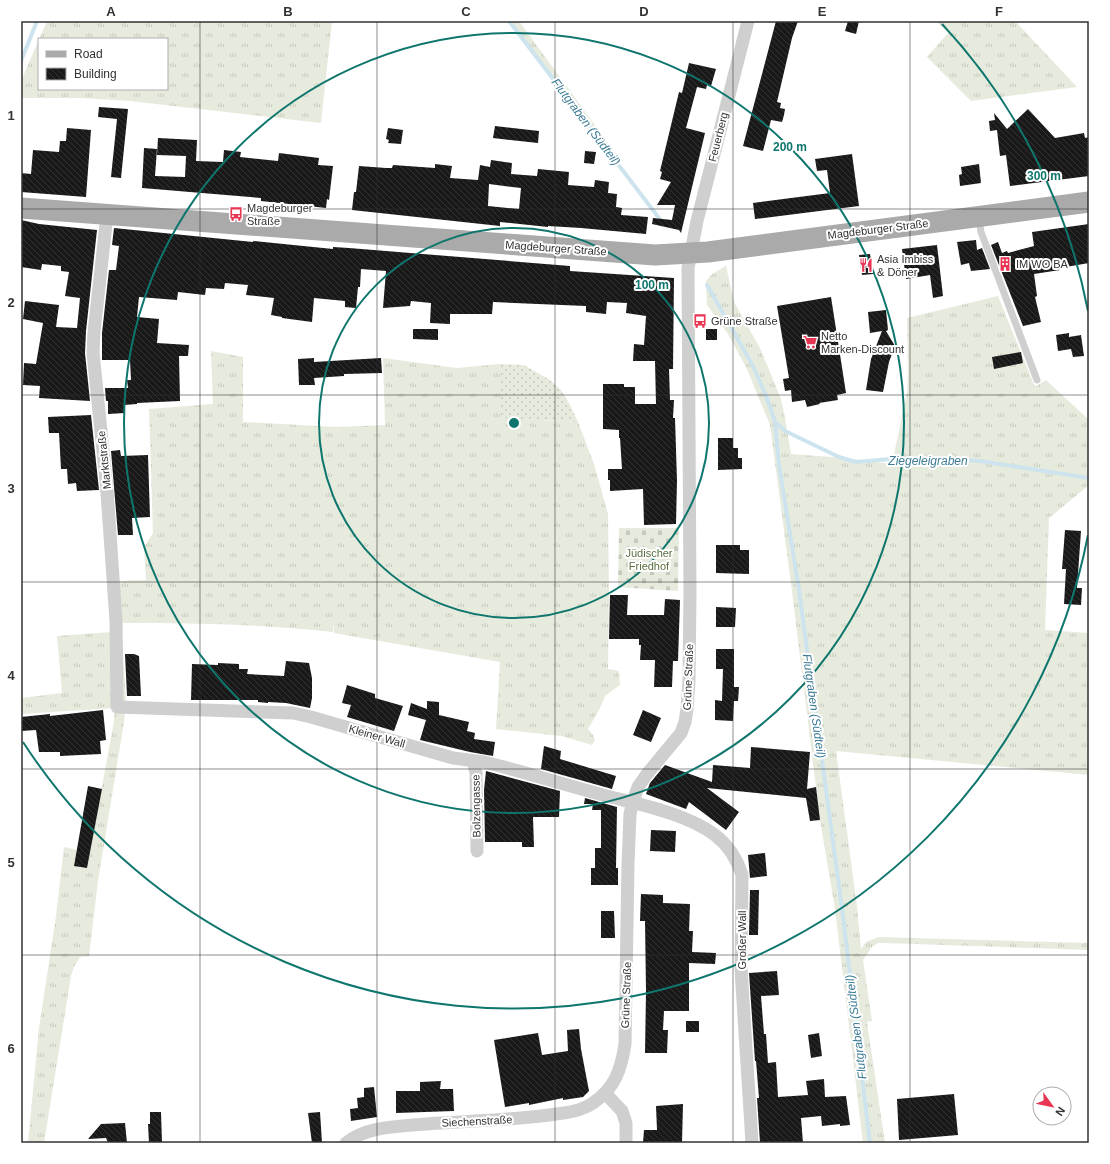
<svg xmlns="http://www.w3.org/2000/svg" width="1110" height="1164" font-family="Helvetica,sans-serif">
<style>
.grass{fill:url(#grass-tufts);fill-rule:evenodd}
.cemetery{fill:url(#cemetery-stones)}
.garden{fill:url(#garden-dots)}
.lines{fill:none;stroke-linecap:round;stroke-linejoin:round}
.stream{stroke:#cde4ee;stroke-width:4}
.building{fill:url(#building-back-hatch);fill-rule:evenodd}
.service{stroke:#cfcfcf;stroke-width:7}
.minor{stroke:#cfcfcf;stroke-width:13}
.primary{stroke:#aaa;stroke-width:21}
.grid{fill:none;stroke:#323232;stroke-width:1;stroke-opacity:0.55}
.ring{fill:none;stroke:#0f766e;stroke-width:2}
.labels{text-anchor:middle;stroke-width:4;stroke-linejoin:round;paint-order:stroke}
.street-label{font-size:11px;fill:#323232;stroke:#fff}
.poi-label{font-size:11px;fill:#323232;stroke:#fff;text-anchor:start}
.park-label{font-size:11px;fill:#596f3e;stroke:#fff}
.water-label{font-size:12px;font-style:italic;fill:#3d7c96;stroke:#fff}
.centre{fill:#0f766e;stroke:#fff;stroke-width:2}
.ring-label{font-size:12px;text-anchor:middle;font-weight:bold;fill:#0f766e;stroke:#fff;stroke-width:4;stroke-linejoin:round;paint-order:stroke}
.neatline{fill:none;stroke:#323232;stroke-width:1.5}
.grid-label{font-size:13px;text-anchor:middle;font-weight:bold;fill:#323232}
</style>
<defs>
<pattern id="grass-tufts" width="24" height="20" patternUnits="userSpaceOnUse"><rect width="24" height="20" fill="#e6ebdd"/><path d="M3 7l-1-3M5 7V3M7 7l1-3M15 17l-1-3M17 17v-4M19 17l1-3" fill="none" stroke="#c6cabe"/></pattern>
<pattern id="cemetery-stones" width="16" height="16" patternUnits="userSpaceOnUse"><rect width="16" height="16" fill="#e6ebdd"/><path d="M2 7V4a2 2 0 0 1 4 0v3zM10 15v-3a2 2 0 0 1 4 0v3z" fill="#c6cabe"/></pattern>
<pattern id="garden-dots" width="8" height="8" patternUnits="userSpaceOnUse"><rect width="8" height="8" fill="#e6ebdd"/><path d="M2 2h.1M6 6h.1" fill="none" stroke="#c6cabe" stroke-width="1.8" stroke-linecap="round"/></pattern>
<pattern id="building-back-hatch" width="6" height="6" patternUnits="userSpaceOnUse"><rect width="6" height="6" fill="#191919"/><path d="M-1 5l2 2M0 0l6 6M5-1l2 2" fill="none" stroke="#323232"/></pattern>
</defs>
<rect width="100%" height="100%" fill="#fff"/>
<path class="grass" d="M47,21H332L321,123L130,101L80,98H21V81ZM39,39H167V89H39Z
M509,21H519L618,157L605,154Z
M938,21H1015L1077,87L971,101L927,57L948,33L937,22Z
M726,266L734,302L760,348L781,399L785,418L791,454L845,458L892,464L907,393L908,373L907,318L998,296L1035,387L1046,380L1089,420V485L1049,518L1045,630L1089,633V775L836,751L857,906L861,949L866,942L879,937L1089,943V950L885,943H878L872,947L863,960L872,1021L867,1022L885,1143H863L835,909L820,820L792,591L770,425L747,369L728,334L707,305L706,281L712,274Z
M211,351L243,357V422L337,427L385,425L383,358L457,368L500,364V418L578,422L594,464L608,514L609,594L608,669L619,671L620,685L605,696L600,708L588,729L593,735L595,740L592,745L561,736L496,729L500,662L334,633V621L333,632C263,624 192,623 121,623L126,700L124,722L98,881L89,956L80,957L74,967L71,976L44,1143H28L39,1028L56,916L64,847L77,850L74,866L87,868L114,721V708L21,714V698L62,693L57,636L111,632L100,490H113L119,581L146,580L144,547L153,533L149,409L213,404Z"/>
<path class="cemetery" d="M619,528H679L678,591L618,587Z"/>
<path class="garden" d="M500,364L524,365L550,380L561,390L570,405L578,422L500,418Z"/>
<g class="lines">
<path class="stream" d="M509,21L662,222
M21,61L37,21
M707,285L753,366L767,398L775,422L779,465L799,590L842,908L870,1143
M775,422L785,431L839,457L856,462L891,459L931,458L980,461L1089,478"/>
</g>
<path class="building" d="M776,21H798L792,38L777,102L781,103L780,108L785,109L784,115L782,122L771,120L763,151L743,146Z
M848,21H859L856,34L845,31Z
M689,63L716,69L711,86L707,85L706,89L697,87L686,128L705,133L681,233L679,230L652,224L653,218L672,220L675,205H657L671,182L660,179L662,172L660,171L679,92L682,93Z
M99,107L128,109L121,178L111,177L117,119L98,117Z
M1028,109L1055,138L1084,133L1085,138L1089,137V176L1010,186L1006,155L1000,156L997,130L990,131L989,121L995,120L994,113L1007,129Z
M495,126L539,131L538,143L493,138Z
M67,128L91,130L86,197L21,192V173L31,174L33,150L59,152L60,141H66Z
M388,128L403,130L401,144L388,143L389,140L386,139Z
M158,138L197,140L196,161L223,162L224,150L241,152L240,157L278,161L279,153L319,158L318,165L333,166L329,200L327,199L326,208L261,201V198L142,188L144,148L157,149L155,176L185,177L186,156L157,155Z
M585,151L596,152L594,164L584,163Z
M852,154L859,206L755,219L753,203L830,193L827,170L817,171L815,159Z
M491,160L512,163L511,174L537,176L538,169L569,172L568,185L594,187L595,180L609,182L608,193L617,194L616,207L622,208L621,215L648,217L646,234L581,228L548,226V227L500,222V226L352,210L354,192H356L359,166L386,168H392L393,165L435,168V164L452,166L450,178L478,180L480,165L490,167ZM489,184L521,188L519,209L488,206Z
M979,164L981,183L960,186L959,175L962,174L961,167Z
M21,220L39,224L97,230L86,331L85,353L90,401L39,398L40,386L23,385L24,363L36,364L43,323L23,319L25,301L59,305L56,327L77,328L80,298L65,296L69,272L61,271V266L42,264L41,270L21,267Z
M1089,224V263L1060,268V270L1034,274L1037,296L1035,297L1041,322L1023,326L991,245L998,242L1002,253L1007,251L1008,253L1034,246L1032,232Z
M114,228L253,242V241L333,249V247L349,248L570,266V271L674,278L673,369H669L670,400H674L673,418H675L677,481L676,524L644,525L643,489L610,491V480H608V469H622L620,438H619V430L603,429V384H624V387H635V404H656L655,361H633L634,344L644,345L646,316L626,313L627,303L607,302L606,314L586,312V306L493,302L492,314H450V324L430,323L431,303L411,301L410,306L383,308L386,271L361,269L360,287H358L356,308L345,307V301L314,298L312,322L282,318V317L271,315L274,298L246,295L248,285L225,283L224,289L206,288L205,295L178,292L177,300L139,297L137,317L159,319L157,343L189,345L188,356H179L180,401L137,403V404L124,405L125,413L108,414V401H106L105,388H128L127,380H131L130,360H102V333L109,270H116L119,246L112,245Z
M976,240L977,250L982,248L990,269L971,271L969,263L961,265L957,242Z
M937,245L943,296L933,298L930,275L906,279L902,249Z
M870,254L873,274L862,275L859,255Z
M831,297L846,393L837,395L838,400L819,403L820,404L807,407L805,400L792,402L791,390L785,391L783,379L789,378L777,306Z
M886,310L888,330L886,331L895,346L889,362L883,392L866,390L871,359L882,331L870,333L868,312Z
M413,329H438V340L413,339Z
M706,329H717V340H706Z
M1069,333V337L1081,335L1084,356L1073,357L1071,349L1058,351L1056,335Z
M1021,352L1023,363L994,369L992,357Z
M314,358V362L381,358L382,373L344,374V376L314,378L315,385H299L298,359Z
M91,415L99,490L77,491L76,483L68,484L67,469H61L59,433H49L48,417Z
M718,438H733V448H738V458H742V469L718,470Z
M120,450L121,456L148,455L150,517L132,518L133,535H118L111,451Z
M1065,530L1081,531L1077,588H1082L1081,605L1064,604L1066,569H1062Z
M716,545H740V550H749V574L716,573Z
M610,595H628L627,615H664L665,599L680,600L678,661H673L672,687H654L655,660H640L641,645H639V639H609Z
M716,607L736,608L735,627H716Z
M716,649H734V687H739L738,701H734L733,721L715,720V700L722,701L723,669H716Z
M125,654H134L139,656L141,696H127Z
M286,661L309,663L312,678V698L310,708L286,703L268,702V703L258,702V700H191L192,664L218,665V663L239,664V669H248L247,674L284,676Z
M347,685L375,694V698L403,706L394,731L347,717L351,705L342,703Z
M427,701L439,702V715L469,722L467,731L475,733L474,739L495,742L493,756L470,752L420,740L426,720L408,715L411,703L427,709Z
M103,710L106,740L100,741L101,754L60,756V752H39L36,730L21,731V717L50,714V716Z
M643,710L661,718L651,742L633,735Z
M544,746L561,751L560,759L616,776L612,789L541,769Z
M751,747L810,752L807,789L816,787L820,820L810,821L806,798L707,788L739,812L726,830L689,802L686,809L646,794L650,783L665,765L712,782L713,765L750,768Z
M486,771L560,791L559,817H533L534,847H522V842H485L484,790Z
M88,786L102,789L87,868L74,866Z
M585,798L617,807L616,868H618V885H591V868H595V848H601V810H592L593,804H584Z
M651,830L676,831L675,852L650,851Z
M765,853L767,876L750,878L748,855Z
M750,890H759L758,935H749Z
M641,894L663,895V903L690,904L689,931H693L692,952L716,953L715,964L689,963V1011H664L663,1030H668L667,1053H645L646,991L645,921H640Z
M601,911H614L615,938H601Z
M777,971L779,995L761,996L764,1034H766L768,1063L776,1062L778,1097L808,1095L806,1081L824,1079L825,1097L846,1096L850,1125L840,1126V1124L822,1126L821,1116L801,1118L803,1143H760L757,1098H759L756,1061H755L749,973Z
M686,1021H699V1032H686Z
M579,1029L581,1049L589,1091L583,1097L563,1100V1098L529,1105V1103L505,1107L494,1040L538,1033L542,1055L568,1051L567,1030Z
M819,1033L822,1056L811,1058L808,1035Z
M441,1081L440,1089H453L454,1111L396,1113V1091H420V1082Z
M374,1087L377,1117L351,1121L350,1109L358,1108L357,1098L364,1097V1088Z
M954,1094L958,1135L899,1140L897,1099Z
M683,1104L682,1143H643L644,1130H657L656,1106Z
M150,1112H161L162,1143H149L148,1124H150Z
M320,1112L322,1143H312L308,1113Z
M125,1123L127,1143H108L106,1138L88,1139L101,1124Z"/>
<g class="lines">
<path class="service" d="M979,218L981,232L1037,380"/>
<path class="minor" d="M107,215L94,332L93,353L107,490L116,621L117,707L293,713L311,717L453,758L484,762L500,766C538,776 576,788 615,798C647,806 688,815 715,835C728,845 737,859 742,875L741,969L752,1143
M473,761L476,773L477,851
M605,1093L622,1111L626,1123V1143
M346,1143C365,1128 389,1127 413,1125C458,1121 504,1121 549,1115C564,1113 580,1112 593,1103C615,1088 621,1070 625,1044L628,864L630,814L633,801L638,787L647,774L681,733L685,722L687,709L689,681L690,593L688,268L697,221L748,21"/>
<path class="primary" d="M21,208L655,255L708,252L1089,202"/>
</g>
<path class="grid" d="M200,21V1143M377,21V1143M555,21V1143M733,21V1143M910,21V1143M21,209H1089M21,395H1089M21,582H1089M21,769H1089M21,955H1089"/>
<g class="ring">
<circle cx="514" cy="423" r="195"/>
<circle cx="514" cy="423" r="390"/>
<path d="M1088 535A585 585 0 0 1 23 742M942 24A585 585 0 0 1 1088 311"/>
</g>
<defs>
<symbol id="bus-bare" viewBox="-9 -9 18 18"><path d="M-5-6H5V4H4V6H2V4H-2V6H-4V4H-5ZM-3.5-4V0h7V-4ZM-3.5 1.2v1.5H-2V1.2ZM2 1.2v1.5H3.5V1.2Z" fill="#e73554" stroke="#fff" stroke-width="2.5" paint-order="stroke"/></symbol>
<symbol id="building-bare" viewBox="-9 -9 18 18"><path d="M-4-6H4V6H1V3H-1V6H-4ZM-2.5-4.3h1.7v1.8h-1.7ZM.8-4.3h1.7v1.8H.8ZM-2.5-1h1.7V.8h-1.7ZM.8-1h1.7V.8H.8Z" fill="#e73554" stroke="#fff" stroke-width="2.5" paint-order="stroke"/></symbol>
<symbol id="restaurant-bare" viewBox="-9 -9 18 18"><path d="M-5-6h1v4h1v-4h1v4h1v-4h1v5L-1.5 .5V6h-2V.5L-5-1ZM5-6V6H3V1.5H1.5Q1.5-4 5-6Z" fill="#e73554" stroke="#fff" stroke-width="2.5" paint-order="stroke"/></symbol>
<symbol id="supermarket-bare" viewBox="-9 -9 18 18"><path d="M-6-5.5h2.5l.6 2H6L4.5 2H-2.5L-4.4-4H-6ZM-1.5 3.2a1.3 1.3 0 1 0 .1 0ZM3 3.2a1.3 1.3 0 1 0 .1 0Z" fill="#e73554" stroke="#fff" stroke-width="2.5" paint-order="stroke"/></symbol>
</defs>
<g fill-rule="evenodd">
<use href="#bus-bare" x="226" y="204" width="20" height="20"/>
<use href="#building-bare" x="995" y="254" width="20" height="20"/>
<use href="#restaurant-bare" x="856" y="255" width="20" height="20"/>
<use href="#bus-bare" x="690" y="311" width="20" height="20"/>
<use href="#supermarket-bare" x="800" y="332" width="20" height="20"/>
</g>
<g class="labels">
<g class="street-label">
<text transform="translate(718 137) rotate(-76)" y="4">Feuerberg</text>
<text transform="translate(878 229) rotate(-7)" y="4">Magdeburger Straße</text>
<text transform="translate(556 248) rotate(4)" y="4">Magdeburger Straße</text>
<text transform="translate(104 460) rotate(-96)" y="4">Marktstraße</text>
<text transform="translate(688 677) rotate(-88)" y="4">Grüne Straße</text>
<text transform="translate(377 736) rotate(16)" y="4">Kleiner Wall</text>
<text transform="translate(476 806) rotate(-91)" y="4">Bolzengasse</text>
<text transform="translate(742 940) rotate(-90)" y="4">Großer Wall</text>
<text transform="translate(626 995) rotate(-88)" y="4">Grüne Straße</text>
<text transform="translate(477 1121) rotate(-3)" y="4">Siechenstraße</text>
</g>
<g class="poi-label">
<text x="247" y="212">Magdeburger<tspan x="247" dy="13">Straße</tspan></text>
<text x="877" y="263">Asia Imbiss<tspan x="877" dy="13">&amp; Döner</tspan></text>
<text x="1016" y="268">IM WO BA</text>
<text x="711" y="325">Grüne Straße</text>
<text x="821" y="340">Netto<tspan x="821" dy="13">Marken-Discount</tspan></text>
</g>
<g class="park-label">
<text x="649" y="557">Jüdischer<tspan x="649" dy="13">Friedhof</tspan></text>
</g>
<g class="water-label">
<text transform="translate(586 122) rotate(53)" y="4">Flutgraben (Südteil)</text>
<text x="928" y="465">Ziegeleigraben</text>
<text transform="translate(814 706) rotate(82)" y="4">Flutgraben (Südteil)</text>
<text transform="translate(856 1027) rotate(-97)" y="4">Flutgraben (Südteil)</text>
</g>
</g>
<circle cx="514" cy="423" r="6" class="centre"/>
<g class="ring-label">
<text x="790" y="151">200 m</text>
<text x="1044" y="180">300 m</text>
<text x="652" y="289">100 m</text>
</g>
<rect width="1110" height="1164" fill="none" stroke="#ffffff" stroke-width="44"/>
<rect x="38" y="38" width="130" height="52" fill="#ffffff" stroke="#adadad"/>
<rect x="46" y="51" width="20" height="6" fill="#aaaaaa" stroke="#adadad"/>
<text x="74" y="58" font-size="12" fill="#323232">Road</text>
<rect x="46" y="68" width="20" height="12" fill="url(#building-back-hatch)" stroke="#adadad"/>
<text x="74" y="78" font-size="12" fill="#323232">Building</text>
<g transform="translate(1052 1106) rotate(123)"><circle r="19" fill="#ffffff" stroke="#adadad"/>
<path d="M0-3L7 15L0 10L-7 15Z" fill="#e73554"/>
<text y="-6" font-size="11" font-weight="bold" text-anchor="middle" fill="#323232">N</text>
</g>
<rect x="22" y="22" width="1066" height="1120" class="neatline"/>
<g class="grid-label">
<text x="111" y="16">A</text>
<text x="288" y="16">B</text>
<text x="466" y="16">C</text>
<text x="644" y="16">D</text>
<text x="822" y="16">E</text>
<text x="999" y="16">F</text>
<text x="11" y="120">1</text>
<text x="11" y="307">2</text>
<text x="11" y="493">3</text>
<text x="11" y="680">4</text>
<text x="11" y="867">5</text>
<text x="11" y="1053">6</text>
</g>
</svg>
